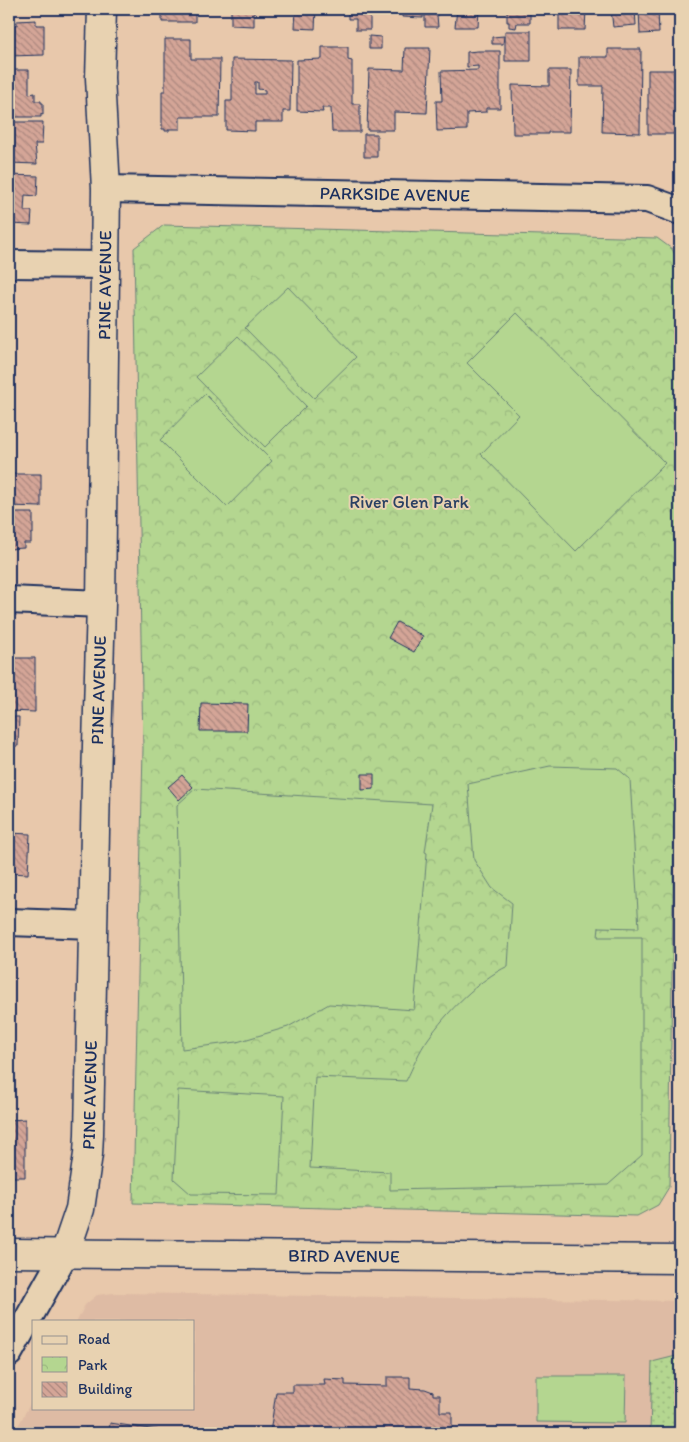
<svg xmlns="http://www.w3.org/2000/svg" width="689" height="1442" font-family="Itim,sans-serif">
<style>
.built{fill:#debba4}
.grass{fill:url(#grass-dots);stroke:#688277}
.park{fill:url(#park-crowns);stroke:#688277}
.garden{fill:#b4d690;stroke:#688277}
.building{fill:url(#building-back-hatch);stroke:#1b2f5e;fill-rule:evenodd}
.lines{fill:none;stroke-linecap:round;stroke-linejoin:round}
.street-casing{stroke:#1b2f5e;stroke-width:30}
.secondary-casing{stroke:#1b2f5e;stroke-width:31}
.street{stroke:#e8d2b1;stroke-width:26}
.secondary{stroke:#e8d2b1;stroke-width:28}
.labels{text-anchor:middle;stroke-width:4;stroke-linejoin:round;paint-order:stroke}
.street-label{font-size:18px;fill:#1b2f5e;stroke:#e8d2b1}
.park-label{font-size:18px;fill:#2a4063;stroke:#e8d2b1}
</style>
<defs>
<pattern id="grass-dots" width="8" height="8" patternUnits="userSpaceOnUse" patternTransform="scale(1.25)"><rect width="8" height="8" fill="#b4d690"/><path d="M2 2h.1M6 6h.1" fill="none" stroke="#9ab87f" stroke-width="1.8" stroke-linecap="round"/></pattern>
<pattern id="park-crowns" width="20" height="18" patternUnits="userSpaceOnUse" patternTransform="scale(1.25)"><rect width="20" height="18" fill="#b4d690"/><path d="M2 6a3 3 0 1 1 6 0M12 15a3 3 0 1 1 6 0" fill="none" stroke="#9ab87f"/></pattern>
<pattern id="building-back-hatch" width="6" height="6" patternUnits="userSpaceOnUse" patternTransform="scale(1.25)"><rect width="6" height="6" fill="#d4a597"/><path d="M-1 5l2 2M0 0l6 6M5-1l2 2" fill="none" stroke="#ab877e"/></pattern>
</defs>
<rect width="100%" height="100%" fill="#e8c8ab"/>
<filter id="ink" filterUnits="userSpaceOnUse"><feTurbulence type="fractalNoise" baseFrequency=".02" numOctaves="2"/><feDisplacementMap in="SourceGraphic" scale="10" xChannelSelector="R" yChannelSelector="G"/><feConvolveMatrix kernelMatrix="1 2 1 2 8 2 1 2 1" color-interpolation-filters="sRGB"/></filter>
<g filter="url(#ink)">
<path class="built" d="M114,1293L680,1301V1433H14L34,1397V1408H194V1321H77L85,1305L97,1295Z"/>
<path class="grass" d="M680,1355V1433H650L652,1362Z"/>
<path class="park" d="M164,225L657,238L672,249L680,264V405L669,1187L658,1205L637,1216L133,1203L143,749L134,248Z"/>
<path class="garden" d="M288,287L356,357L314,398L245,328Z
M517,313L665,463L576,551L481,454L519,415L467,363Z
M238,336L306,406L265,447L196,377Z
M205,394L272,461L227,507L160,440Z
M550,766L617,768L630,779L639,928L599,927L598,937H642V1155L608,1185L390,1190V1172L310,1168L315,1077L406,1081C413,1067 419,1051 428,1039C447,1012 478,980 508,966L512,903L492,888L474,860L468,784Z
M195,789L432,804L425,852L427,853L414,1010L329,1004L288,1027L237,1042L182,1049L177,805Z
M178,1090L284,1096L279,1195L191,1194L174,1179Z
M536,1376H626L625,1423L536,1422Z"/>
<path class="building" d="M162,9H195V22H162Z
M231,9H254V26L231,25Z
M296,9H316L315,29L295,28Z
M348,9H370V30H356V19H348Z
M403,9H423V18L402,17Z
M457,9H479L478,27H455Z
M507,9H530V23H517L516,28L509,27V22H507Z
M559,9H586L585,30H559Z
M611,9H635L636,25L613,27Z
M639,9H658L659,33L640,34Z
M425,15H437L438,27H425Z
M36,20V25H44V55L9,56V25H17V21Z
M505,31H531V61H505Z
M369,36L381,37V49H369Z
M504,36L503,44H492V37Z
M165,39H191V59H220L219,117H180V129H169V131H165V129H162V91H165Z
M322,47H348V60L352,61V104H360V132H332L331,108H322L323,112L297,111V60L322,59Z
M405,48H430L427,113L394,112V130H367L369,69L404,70Z
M608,49H641L640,133L602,132L603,86H579V57H608Z
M478,51H500V108H486V112L467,113V130L437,131L436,101H442L441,71L478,70V66L467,67V52Z
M232,59L291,60L290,111H283V122H255V131L226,130V101H232ZM255,82H258V89L265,90V94H255Z
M9,70H29V94L35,93V101H41V103H43V115L41,114V117H9Z
M549,70H571L570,132H548V134H513L512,85L549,86Z
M648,70H680L678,134H648Z
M9,122H43L42,144H35L37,164L9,163Z
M364,134H377V157H364Z
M9,175L38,176L37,196L25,195L24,211H32L31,225L9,224Z
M9,474H41V507L9,506Z
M9,513H33V534H31V543H24V548L9,549Z
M397,622L423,636L414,652L388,638Z
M9,658H35V712L9,711Z
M201,703L248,704L247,731H200Z
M9,717H19L18,746H9Z
M362,774H374V789L362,790Z
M182,775L193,787L179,800L168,787Z
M9,833L30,834L28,874L9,873V857H11L12,855H9Z
M25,1119V1177H9V1120Z
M387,1377H410V1388L425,1389L433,1392V1395H440V1412H452V1433H270L276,1392H293V1385H325L324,1379L345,1380V1385L387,1386Z
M110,1423L157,1430L166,1433H109Z
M85,1428L103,1433H84Z"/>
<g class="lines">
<defs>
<g id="street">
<path id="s1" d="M106,189L647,199L680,211"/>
<path d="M9,264L105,265"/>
<path d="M9,600L101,604"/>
<path d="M9,922L93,925"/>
<path d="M9,1353L65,1253"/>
</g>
<g id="secondary">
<path id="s2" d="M9,1253L680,1259"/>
<path id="s3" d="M65,1253L80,1209L88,1154L89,1134L96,781L101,604L106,189L100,78L102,9"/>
</g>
</defs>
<use href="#street" class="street-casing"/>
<use href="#secondary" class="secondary-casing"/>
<use href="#street" class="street"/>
<use href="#secondary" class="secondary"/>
</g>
</g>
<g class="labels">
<g class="street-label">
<text dy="6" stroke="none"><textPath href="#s1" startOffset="289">PARKSIDE AVENUE</textPath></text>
<text dy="6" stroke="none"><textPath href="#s3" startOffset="971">PINE AVENUE</textPath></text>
<text dy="6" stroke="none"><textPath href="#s3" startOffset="566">PINE AVENUE</textPath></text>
<text dy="6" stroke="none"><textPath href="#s3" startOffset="161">PINE AVENUE</textPath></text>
<text dy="6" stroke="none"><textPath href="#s2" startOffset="335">BIRD AVENUE</textPath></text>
</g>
<g class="park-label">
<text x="409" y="508">River Glen Park</text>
</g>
</g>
<rect width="689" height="1442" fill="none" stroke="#e8d2b1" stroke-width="30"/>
<rect x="15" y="15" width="659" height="1412" fill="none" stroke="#1b2f5e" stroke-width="2" filter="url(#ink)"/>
<rect x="32" y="1320" width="162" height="90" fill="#e8d2b1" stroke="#969190"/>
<rect x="42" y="1336" width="25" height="8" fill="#e8d2b1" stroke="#969190"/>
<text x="78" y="1344" font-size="15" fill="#1b2f5e">Road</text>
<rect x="42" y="1357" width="25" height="15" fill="url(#park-crowns)" stroke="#969190"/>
<text x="78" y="1370" font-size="15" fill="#1b2f5e">Park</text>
<rect x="42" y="1382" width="25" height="15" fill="url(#building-back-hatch)" stroke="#969190"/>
<text x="78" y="1394" font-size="15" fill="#1b2f5e">Building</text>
</svg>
